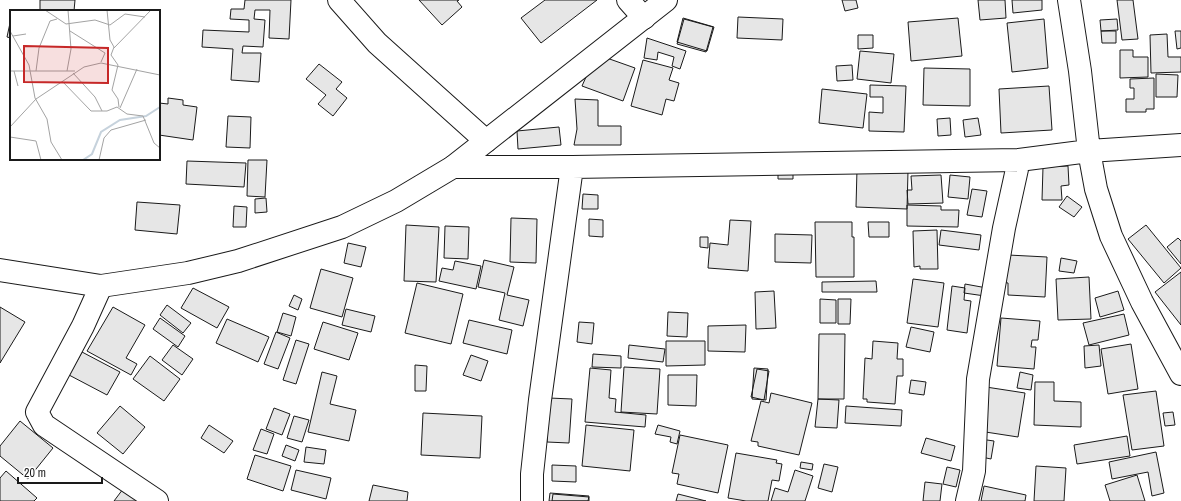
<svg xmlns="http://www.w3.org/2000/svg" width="1181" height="501" font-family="'Archivo Narrow',sans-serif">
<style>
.building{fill:#e6e6e6;stroke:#1a1a1a}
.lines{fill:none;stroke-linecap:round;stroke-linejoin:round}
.minor-casing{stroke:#1a1a1a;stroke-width:24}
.tertiary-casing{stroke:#1a1a1a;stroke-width:24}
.minor{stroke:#fff;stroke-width:22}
.tertiary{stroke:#fff;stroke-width:22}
.inset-river{fill:none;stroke:#c6d2dc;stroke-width:2}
.inset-road{fill:none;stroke:#a3a3a3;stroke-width:1}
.view{fill:#c62828;fill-opacity:0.15;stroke:#c62828;stroke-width:2}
.inset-edge{fill:none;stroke:#1a1a1a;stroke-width:2}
</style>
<rect width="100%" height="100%" fill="#fff"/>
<path class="building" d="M40,0H75L74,11H40Z
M245,0H291L289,39L269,38L270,10H255L254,19L265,20L263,47L243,46L242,53H261L259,82L231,80L233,49L202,47L203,30L249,32V20L230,19L231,9H244Z
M419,0H459L457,1L462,7L442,25Z
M545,0H597L541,43L521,18Z
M842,0H856L858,8L845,11Z
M978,0H1005L1006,18L980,20Z
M1012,0H1042V10L1013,13Z
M1117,0H1133L1138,39L1122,40Z
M738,17L783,19L782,40L737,38Z
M683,18L714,27L707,51L677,42Z
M958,18L962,56L911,61L908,22Z
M684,19L713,27L706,52L677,44Z
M1044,19L1048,68L1012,72L1007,23Z
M1117,19L1118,30L1101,31L1100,20Z
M10,23H11V38L7,37Z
M1101,31H1116V43H1102Z
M1175,31H1181V48L1177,49Z
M1167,34L1168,57H1181V72L1151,73L1150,35Z
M858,35H873V48L858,49Z
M647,38L686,51L680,69L672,66L674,57L658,52L657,60L644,58Z
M1120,50H1133V57H1148V77L1120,78Z
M587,51L635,68L623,101L582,86L586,77L579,75Z
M860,51L894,54L891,83L857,79Z
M643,60L673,68L669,80L679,83L674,101L666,99L662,115L631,106Z
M319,64L342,82L336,89L347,98L333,116L318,104L326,95L306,79Z
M852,65L853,80L837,81L836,66Z
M924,68L970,69V106L923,105Z
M1156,74L1178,75L1177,97H1156Z
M1154,78V109H1146V112H1126V99H1134V88H1130V79Z
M870,85L906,86L904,132L869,131V112L883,113V97H870Z
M1049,86L1052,130L1001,133L999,89Z
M822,89L867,94L863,128L819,123Z
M168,98L183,100V105L197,107L193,140L159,135V103L168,104Z
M575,99L598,100V126H621V145H574L577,129Z
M228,116L251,117L250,148L226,147Z
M950,118L951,135L938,136L937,119Z
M978,118L981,135L965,137L963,120Z
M559,127L561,145L518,149L517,131Z
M248,160H267L265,197L247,196Z
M187,161L246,163L244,187L186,184Z
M778,166H793V179H778Z
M1068,166L1069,185L1061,186L1062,200H1042L1043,167Z
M857,169L908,171L907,209L856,207Z
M941,175L943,203L908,204L907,190H912L911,176Z
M950,175L970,177L968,199L948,197Z
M972,189L987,191L982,217L967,215Z
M583,194L598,195V209H582Z
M1067,196L1082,207L1074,217L1059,207Z
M266,198L267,212L255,213V199Z
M137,202L180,205L177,234L135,230Z
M907,205L941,206V210H959L958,227L907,226Z
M234,206L247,207L246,227H233Z
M511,218L537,219L536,263L510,262Z
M589,219L603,220V237L589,236Z
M730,220L751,221L748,271L708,268L710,243L728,245Z
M815,222H852V237H854V277H816Z
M868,222H889V237H869Z
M406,225L439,227L436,282L404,281Z
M1146,225L1181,268L1164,283L1128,239Z
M445,226L469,227L468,259L444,258Z
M937,230L938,269H920V266L914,267L913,231Z
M941,230L981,235L979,250L939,245Z
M775,234L812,235L811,263L775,262Z
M700,237H708V248L700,247Z
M1178,238L1181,241V264L1167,247Z
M348,243L366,247L361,267L344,263Z
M1008,255L1047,257L1045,297L1008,295V283L1002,282Z
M1061,258L1077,261L1074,273L1059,271Z
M484,260L514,267L507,295L529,300L523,326L499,320L505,293L478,287Z
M455,261L481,266L476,289L439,281L442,268L453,270Z
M321,269L353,278L342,317L310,308Z
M1181,272V325L1155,292Z
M1089,277L1091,319L1058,320L1056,279Z
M913,279L944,283L938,327L907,323Z
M876,281L877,292H822V282Z
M417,283L463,294L451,344L405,333Z
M965,284L987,288L985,296L964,293Z
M952,286L965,288L964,300L971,301L967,333L947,330Z
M193,288L229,307L217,328L181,308Z
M774,291L776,328L756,329L755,292Z
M1118,291L1124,310L1100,317L1095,298Z
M294,295L302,299L298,310L289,306Z
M820,299L836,300V323H820Z
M838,299H851L850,324H838Z
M167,305L191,323L183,333L160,315Z
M0,307L25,322L0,363Z
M113,307L145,325L126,358L137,364L131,375L87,351Z
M346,309L375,316L371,332L342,325Z
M668,312L688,313L687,337L667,336Z
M283,313L296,317L291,336L277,332Z
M1124,314L1129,335L1089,345L1083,323Z
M160,318L185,336L178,347L153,329Z
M1001,318L1040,321L1038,340H1032L1031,347H1036L1034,369L997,366Z
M227,319L269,337L258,362L216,343Z
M469,320L512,330L507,354L463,343Z
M323,322L358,333L349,360L314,349Z
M579,322L594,323L592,344L577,342Z
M746,325L745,352L708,351V326Z
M911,327L934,332L930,352L906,347Z
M276,332L290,338L278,369L264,364Z
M819,334H845L844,399H818Z
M296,340L309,344L296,384L283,380Z
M666,341H705V365L666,366Z
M873,341L898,343L897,359H903V376H897L895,404L867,402V399H863L865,358L872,359Z
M1131,344L1138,389L1108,394L1101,349Z
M173,345L193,359L182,375L162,360Z
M629,345L665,349L663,362L628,358Z
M1099,345L1101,366L1085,368L1084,346Z
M82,352L120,372L107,395L69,375Z
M593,354L621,356V368L592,367Z
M471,355L488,361L481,381L463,375Z
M150,356L180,379L164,401L133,379Z
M415,365L427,366L426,391H415Z
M624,367L660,369L657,414L621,412Z
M590,368L611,370L609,398L616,399L615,412L646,415L645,427L585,422Z
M754,368L768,369L766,400L752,399Z
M757,369L769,371L764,400L751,397Z
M322,372L337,376L330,404L356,410L349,441L308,432Z
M1020,372L1033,375L1031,390L1017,388Z
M668,375H697L696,406L668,405Z
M911,380L926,382L924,395L909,393Z
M1035,382H1054V401L1081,402V427L1034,425Z
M986,387L1025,393L1018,437L979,431Z
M1156,391L1164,446L1132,450L1123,395Z
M771,393L812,403L799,455L758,446V442L751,441L761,401L769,403Z
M549,398L572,399L569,443L547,442Z
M818,399L839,400L837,428L815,427Z
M120,406L145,427L123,454L97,433Z
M846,406L902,410L901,426L845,423Z
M274,408L290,414L282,435L266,429Z
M1173,412L1175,425L1165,426L1163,413Z
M423,413L482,416L480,458L421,455Z
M294,416L309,420L302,442L287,438Z
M20,421L53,448L28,479L0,456V446Z
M209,425L233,441L224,453L201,438Z
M586,425L634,430L630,471L582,466Z
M658,425L680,431L677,444L670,442L671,437L655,434Z
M261,429L274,434L267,454L253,450Z
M680,435L728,445L718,493L677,484L679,474L672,473Z
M1127,436L1130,456L1077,464L1074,445Z
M926,438L955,446L951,461L921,453Z
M980,439L994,441L991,459L977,456Z
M286,445L299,450L295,461L282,456Z
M306,447L326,450L324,464L304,462Z
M1156,452L1164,493L1152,496L1148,472L1112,479L1109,462Z
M736,453L777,460L776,463L782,464L779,481L772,480L768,501H746L728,498Z
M255,455L291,466L283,491L247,479Z
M801,462L813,464L812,470L800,468Z
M824,464L838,467L832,492L818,488Z
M552,465L576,466V482L552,481Z
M1036,466L1066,468L1064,501H1034Z
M947,467L960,470L956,487L943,484Z
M296,470L331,478L326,499L291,490Z
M795,470L813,476L805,501H771L775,488L788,492Z
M6,471L37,498L34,501H0V478Z
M1137,475L1145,501H1110L1105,485Z
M925,482L942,484L940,501H923Z
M373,485L408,492L407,501H369Z
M984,486L1026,495L1025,501H981Z
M123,489L140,501H114Z
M550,493L589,496L588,501H549Z
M553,494L589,497V501H552Z
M678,494L706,501H676Z"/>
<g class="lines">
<defs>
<path id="minor" d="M339,0L377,43L486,141
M628,0L644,18
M1069,0L1080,71L1089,151L1096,189L1111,236L1142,302L1181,374
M453,167H572L1019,160L1089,151L1181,145
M101,286L83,326L37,412L44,425L157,501
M532,501V474L540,400L572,167
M967,501L974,471L978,379L1004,228L1019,160"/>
<path id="tertiary" d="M0,270L101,286L188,273L238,261L342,227L396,201L453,167L666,0"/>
</defs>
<use href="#minor" class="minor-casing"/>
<use href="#tertiary" class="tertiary-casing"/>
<use href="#minor" class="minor"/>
<use href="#tertiary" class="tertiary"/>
</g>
<g transform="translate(10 10)">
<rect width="150" height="150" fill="#fff"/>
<path class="inset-river" d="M73,150L82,144L91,122L110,110L136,106L150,97"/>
<path class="inset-road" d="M35,0L56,14L85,10L100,15L115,4L135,7M97,0L100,30L104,37L101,45L108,55L102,80L108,89L109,97M0,21L19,55L25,88L37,109L41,132L52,150M60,21L95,43L91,52M3,26L16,24M104,38L141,0M0,61H65M4,61L8,76M26,61L29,38L38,16L40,11L47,9M57,61L61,39L58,0M63,63L85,87L92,101M52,71L81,101H97L107,97L117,104L133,106L144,133L150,138M110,98L127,59M0,117L26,89L74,57L91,53L150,65M0,127L26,131L31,150M89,150L94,128L101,120L136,110"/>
<path class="view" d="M14,36L98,38V73L14,72Z"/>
<rect width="150" height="150" class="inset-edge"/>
</g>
<path d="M18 477v6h84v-6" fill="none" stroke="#1a1a1a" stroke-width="2"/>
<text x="24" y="477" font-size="12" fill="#1a1a1a" stroke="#ffffff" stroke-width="3" paint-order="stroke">20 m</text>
</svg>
